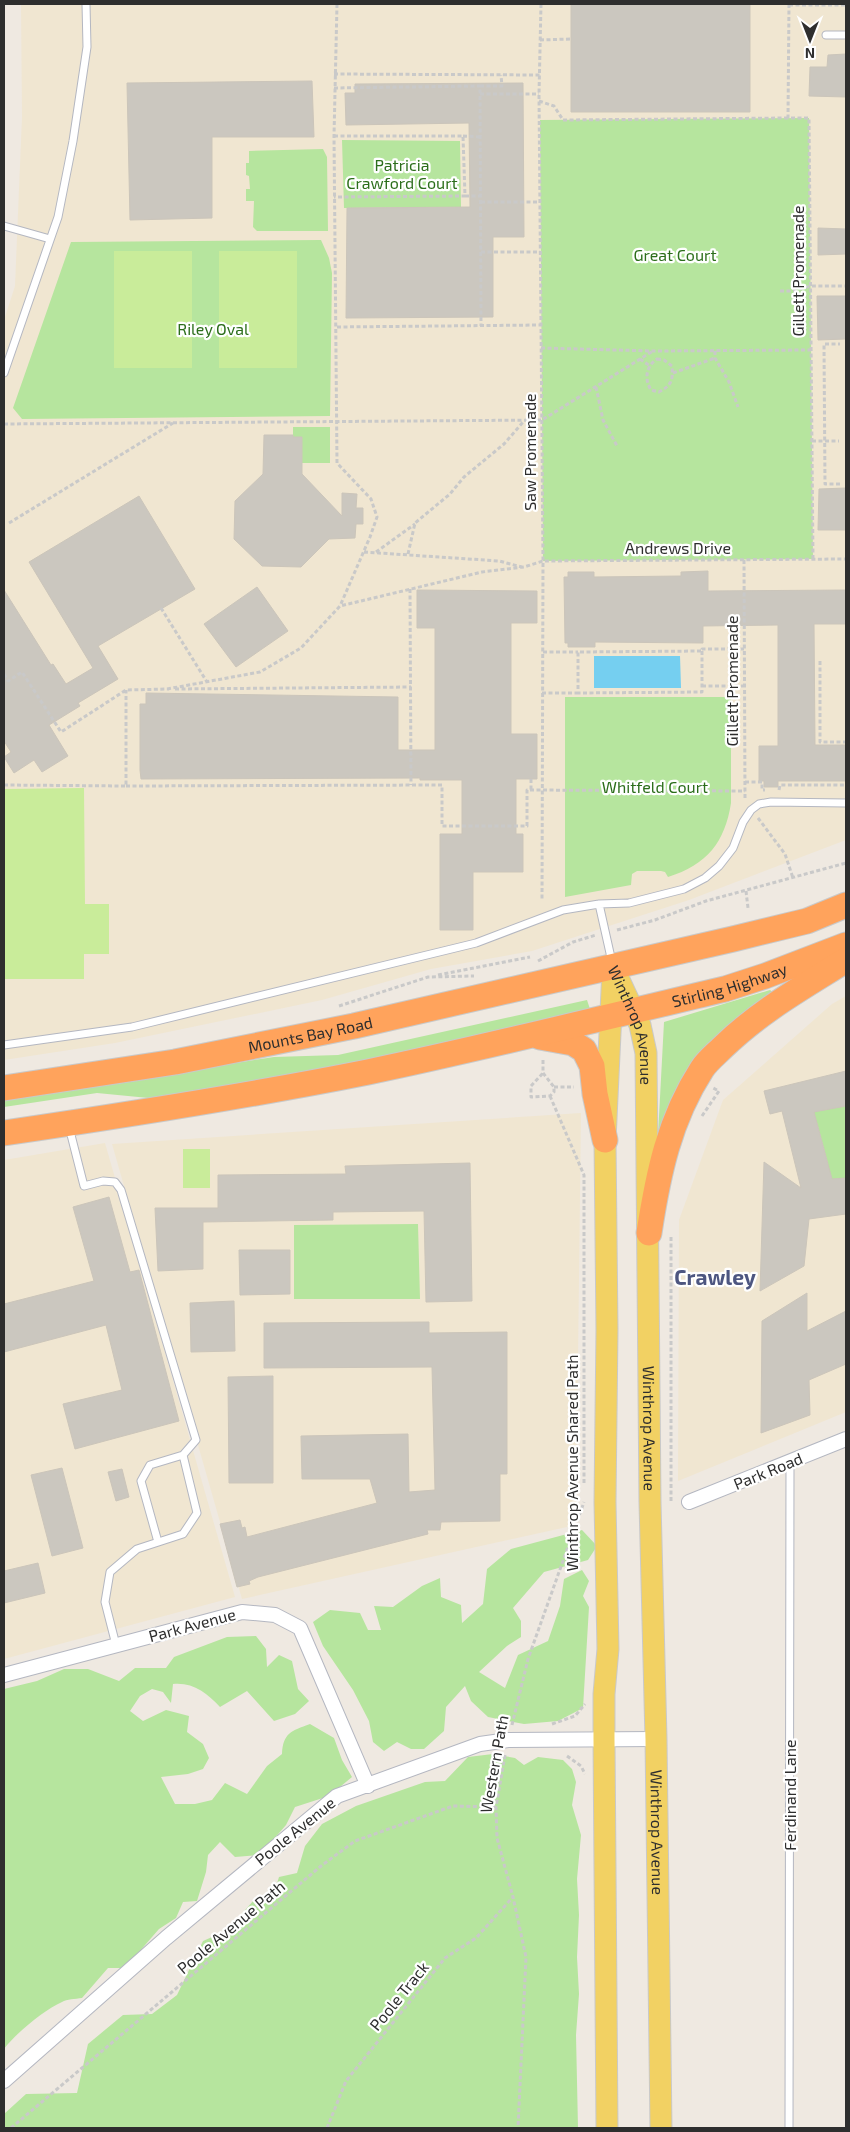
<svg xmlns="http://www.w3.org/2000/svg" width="850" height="2132" font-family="'Exo 2',sans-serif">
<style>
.education{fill:#f0e6d1}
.green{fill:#b6e59e}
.pitch{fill:#c9ec9a}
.water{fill:#75cff0}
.building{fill:#cbc7bf;stroke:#cbc5ba}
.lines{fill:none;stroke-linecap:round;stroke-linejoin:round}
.lane-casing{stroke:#b4b7c1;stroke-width:9}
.street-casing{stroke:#b4b7c1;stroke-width:16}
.primary-casing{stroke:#c9c9c9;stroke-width:23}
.highway-casing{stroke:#c9c9c9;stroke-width:27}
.path{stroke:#c9c9c9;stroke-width:3;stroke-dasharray:4 2.5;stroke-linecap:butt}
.lane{stroke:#fff;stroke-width:7}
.street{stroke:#fff;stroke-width:14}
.primary{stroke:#f2d163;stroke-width:21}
.highway{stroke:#ffa35c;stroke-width:25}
.labels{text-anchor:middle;stroke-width:4.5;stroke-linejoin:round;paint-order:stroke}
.park-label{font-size:16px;fill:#2c6e1b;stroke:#fff}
.street-label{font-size:16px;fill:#2e2e2e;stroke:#fff}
.district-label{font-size:21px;font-weight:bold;fill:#4d5680;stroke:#fff}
</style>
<rect width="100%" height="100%" fill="#efe9e1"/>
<path class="education" d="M21,4H846V840L689,900L532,951L431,969L322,1000L115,1043L4,1060V320L15,286L22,117Z
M846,996V1412L678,1481L679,1220L723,1100L832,1004Z
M581,1113L576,1525L242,1599L112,1144Z
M105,1143L235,1597L4,1659V1160Z"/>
<path class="green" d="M809,118L813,559L543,561L540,120Z
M342,140L460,141L461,207L344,208Z
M323,149L327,157L328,231H257L253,227L254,201H246V189H250L249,176L246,175V163H249V151Z
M321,240L329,258L332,273L330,416L22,419L13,408L71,242Z
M293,427H330V463H302L293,437Z
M731,697V803C725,842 707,865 668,877L665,872L661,871H637L632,874L631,885L565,897V697Z
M770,990L775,994L736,1021L657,1154L664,1022Z
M587,1000L590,1009L517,1028L348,1065L159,1099L97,1093L4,1107V1099L274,1057L338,1055Z
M846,1106V1178L825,1180L828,1164L817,1123L806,1113Z
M418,1224L420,1299H294V1225Z
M582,1530L597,1546L588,1560L544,1572L513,1608L521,1621V1637L507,1646L479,1672L505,1688L518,1655L548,1641L560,1606L564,1579L582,1570L589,1581L583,1596L589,1607L583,1708L558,1721L524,1724L488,1717L471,1701L465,1686L446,1707L444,1731L424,1749H411L397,1742L384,1751L373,1742L369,1721L353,1690L323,1646L313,1622L330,1610L360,1613L368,1630H381L374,1606L393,1607L422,1586L440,1578L441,1597L461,1605L462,1623L483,1604L487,1569L511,1549Z
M256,1636L266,1649L267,1667L279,1655L292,1661L298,1689L309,1701L295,1714L274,1721L247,1691L220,1707C207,1693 193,1682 173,1684L171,1703L163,1692L152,1689L140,1696L130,1711L143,1721L166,1710L189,1716L187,1732L203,1744L209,1758L203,1769L188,1774L161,1777L175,1804H195L212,1800L225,1783L247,1794L267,1766L282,1754C283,1733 291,1731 310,1724L334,1738L342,1760L352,1777L329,1796L295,1807L286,1825L260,1855L235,1857L220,1842L208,1855L206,1872L197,1901L183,1902L176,1918L159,1929L125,1968H108L82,1998C75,1999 67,1999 62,2002C44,2010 15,2034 4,2049V1689L37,1681L64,1669H88L119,1681L135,1668H166L174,1657L227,1637Z
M493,1754L515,1758L524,1765L538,1757L563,1760L572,1769L576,1782L572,1805L581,1835L577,1879L579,1915L577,1957L579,1994L576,2035L578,2128H4V2114L26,2094L77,2093L88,2044L123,2015L152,2014L177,1995L203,1941L228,1930L253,1901L273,1896L279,1877L297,1873L305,1846L322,1824L356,1806L425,1782L445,1781L468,1757Z"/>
<path class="pitch" d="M114,251H192V368H114Z
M219,251H297V368H219Z
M84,788L85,904H109V954H84V979H4V789Z
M183,1149H210V1188H183Z"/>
<path class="water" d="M594,656H680L681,688H594Z"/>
<path class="building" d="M571,4H750V112H571Z
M846,54V97L809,96L810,67H827L828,55Z
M312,81L314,137H212V218L130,220L127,83Z
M523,83L524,237H493V317L346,318L347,208L470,207L469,123L346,125L345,93H355V84Z
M818,228L846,229V254L818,255Z
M817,296H846V339L818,340Z
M264,435H293V437H302V474L342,516V493L357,494L356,508H363V524H356L355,538L329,539L301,567L262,566L234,539L235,501L263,474Z
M846,488V530H818L819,489Z
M139,496L195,589L98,646L118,679L78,703L80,706L49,725L68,756L42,772L34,760L14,773L4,757L11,752L4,741V590L51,665L53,664L66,684L93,668L29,562Z
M708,571V591L846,590V624H814L815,745H846V781H778V787H764V781H759V746H778V625L703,626V643L595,642V647H568V643H565L564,577H568V572H594V577L681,576V572Z
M257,587L288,631L236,667L204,624Z
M417,590L537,591V623H511V734H537V779H516V834H523V872H473V930H440V834H462V780H420V778L141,779L140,770V704H146V693L398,697V750H435V628H417Z
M846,1071V1106L814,1112L832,1179L846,1178V1214L809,1219L804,1266L760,1291L764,1162L801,1188L782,1111L770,1114L764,1091Z
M470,1163L472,1301L426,1302L424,1211L333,1212V1220L203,1222V1269L158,1271L155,1208H218V1175L346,1174L345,1166Z
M109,1197L130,1272L139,1270L179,1421L75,1449L63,1404L122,1390L106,1325L4,1352V1304L94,1281L73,1207Z
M239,1250H290V1294L240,1295Z
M807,1293V1331L846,1311V1364L809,1380L810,1415L761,1433L762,1321Z
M234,1301L235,1351L191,1352L190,1303Z
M429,1322V1333L507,1332V1474H500V1521L441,1522L440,1530H427L428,1534L258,1577L249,1581L250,1584L237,1587L220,1524L240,1520L242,1528L245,1527L247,1537L377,1503L370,1479H302L301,1436L408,1434L409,1492L435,1490L432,1367L264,1368V1323Z
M273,1376V1483H229L228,1377Z
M62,1468L83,1548L52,1556L31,1475Z
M122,1469L129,1497L116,1501L108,1472Z
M38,1563L45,1593L4,1603V1571Z"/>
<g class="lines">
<defs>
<path id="lane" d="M826,35H846
M4,226L50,239
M4,373L58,217L73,141L87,47L86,4
M599,904L612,962
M4,1045L132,1027L476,943L563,910L599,904L629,903L684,889L705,878L719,866L733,848L743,822L751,810L759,804L771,802L846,803
M69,1127L84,1186L103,1181L115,1182L121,1190L196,1440L183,1455L197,1513L183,1534L137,1549L110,1572L105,1602L116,1645
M158,1542L141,1481L150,1465L183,1455
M789,2128L790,1462"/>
<path id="street" d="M689,1502L846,1439
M4,1675L242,1612L275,1615L300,1628L368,1786
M4,2081L166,1938L337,1796L480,1744L508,1740L656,1739"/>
<g id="primary">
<path id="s1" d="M613,967L640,1025L646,1053L650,1502L656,1739L661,2128"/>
<path d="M607,2128L604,1739V1694L608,1649L605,1502L607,1330L605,1140L613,969"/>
</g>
<g id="highway">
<path d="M540,1037L573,1043L584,1050L592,1066L595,1094L605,1140"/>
<path id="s2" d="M4,1088L175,1062L354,1026L733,939L807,921L846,905"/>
<path id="s3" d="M4,1133C126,1115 248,1096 368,1072C488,1047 606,1017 725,989L765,976L846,945"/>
<path d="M649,1233C658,1174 669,1120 702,1069C707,1061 716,1054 723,1047C760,1011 803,987 846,960"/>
</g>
</defs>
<use href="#lane" class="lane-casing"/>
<use href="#street" class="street-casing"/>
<use href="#primary" class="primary-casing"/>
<use href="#highway" class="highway-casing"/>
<path class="path" d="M337,4L334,136L337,463L371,499L377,517L370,537L340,606
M541,4L539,94L543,561L542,900
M789,4L788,118H809L813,559
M789,5H846
M540,40L571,39
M334,74L540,75
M480,86H502L501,75
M334,88L480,86L481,326
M480,94H539
M539,101L554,106L563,120L788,118
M334,136H463L465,196L334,197
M463,136L481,137
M465,196H481
M481,202H539
M481,252H540
M780,291H791L811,286H846
M337,327L541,325
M541,348L653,351L811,350
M715,351V358L729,382L738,407
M640,359L650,366
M657,359L664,360L672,366C673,380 672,385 659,392L651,390C644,379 646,366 657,359Z
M673,373L715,358
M596,387L603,420L617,446
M4,424L542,420L653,351
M812,441H839
M840,484H825L824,344H840
M9,523L173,423
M364,552L499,561L522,567
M376,552L415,524
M408,554L415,523L450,494L464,477L504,444L524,421
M744,560L745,799
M410,589L411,785
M161,608L207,682
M702,651V692L578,693V652L702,651V649H744
M543,652H578
M820,661V742H846
M4,674L8,681L22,672L61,732L126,690L169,689
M702,686H745
M167,689L260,672L301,648L340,606L482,572L524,567L543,561L846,559
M175,689L411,687
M542,693H578
M531,779V790
M745,782H762V790H765
M4,785L126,786V690
M126,786L442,785V826H527V790L745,791
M779,790L780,785H846
M758,818L785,854L793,878
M746,891L748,908
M617,930L655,920L706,901L846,863
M538,961L573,942L596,935
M438,975L530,957
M339,1006L428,977L474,976
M543,1060V1073L554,1087V1092L550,1096L531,1097V1086L543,1073
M554,1087H574
M550,1096L584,1175V1484
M702,1116L719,1091L713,1088
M671,1237V1502
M552,1724L575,1716L585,1704
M512,1725L528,1659L584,1502
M505,1755L496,1807L497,1838L513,1897L526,1957L518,2128
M567,1756L581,1766L585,1774
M11,2128L321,1866L355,1841L453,1806L496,1807
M327,2128L346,2081L445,1958L476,1938L513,1897"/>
<use href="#lane" class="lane"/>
<use href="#street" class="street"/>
<use href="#primary" class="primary"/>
<use href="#highway" class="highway"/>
</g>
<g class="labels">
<g class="park-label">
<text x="402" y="171">Patricia<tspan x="402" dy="18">Crawford Court</tspan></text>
<text x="675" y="261">Great Court</text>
<text x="213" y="335">Riley Oval</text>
<text x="655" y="793">Whitfeld Court</text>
</g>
<g class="street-label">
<text transform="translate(798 271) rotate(-90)" y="6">Gillett Promenade</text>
<text transform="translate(530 452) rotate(-90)" y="6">Saw Promenade</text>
<text x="678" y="554">Andrews Drive</text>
<text transform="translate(732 681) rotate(-90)" y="6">Gillett Promenade</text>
<text dy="6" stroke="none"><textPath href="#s3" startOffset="741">Stirling Highway</textPath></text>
<text dy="6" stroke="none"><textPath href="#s1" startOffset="62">Winthrop Avenue</textPath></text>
<text dy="6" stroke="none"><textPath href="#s2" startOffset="311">Mounts Bay Road</textPath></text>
<text dy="6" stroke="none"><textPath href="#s1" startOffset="468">Winthrop Avenue</textPath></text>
<text transform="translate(572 1463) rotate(-90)" y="6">Winthrop Avenue Shared Path</text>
<text transform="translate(768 1471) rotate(-22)" y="6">Park Road</text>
<text transform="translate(192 1625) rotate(-15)" y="6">Park Avenue</text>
<text transform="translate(494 1764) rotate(-80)" y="6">Western Path</text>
<text transform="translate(790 1795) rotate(-90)" y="6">Ferdinand Lane</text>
<text transform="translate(295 1831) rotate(-39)" y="6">Poole Avenue</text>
<text dy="6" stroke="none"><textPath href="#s1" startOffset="872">Winthrop Avenue</textPath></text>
<text transform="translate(231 1927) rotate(-40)" y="6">Poole Avenue Path</text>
<text transform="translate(399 1996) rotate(-51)" y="6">Poole Track</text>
</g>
<g class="district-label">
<text x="715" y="1285">Crawley</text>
</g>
</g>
<rect width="850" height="2132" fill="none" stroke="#2e2e2e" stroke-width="10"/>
<g transform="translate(810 40) rotate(180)" stroke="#ffffff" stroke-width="4" paint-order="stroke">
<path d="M0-4L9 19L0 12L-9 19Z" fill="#2e2e2e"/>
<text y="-8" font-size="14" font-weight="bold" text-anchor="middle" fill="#2e2e2e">N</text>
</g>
</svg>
